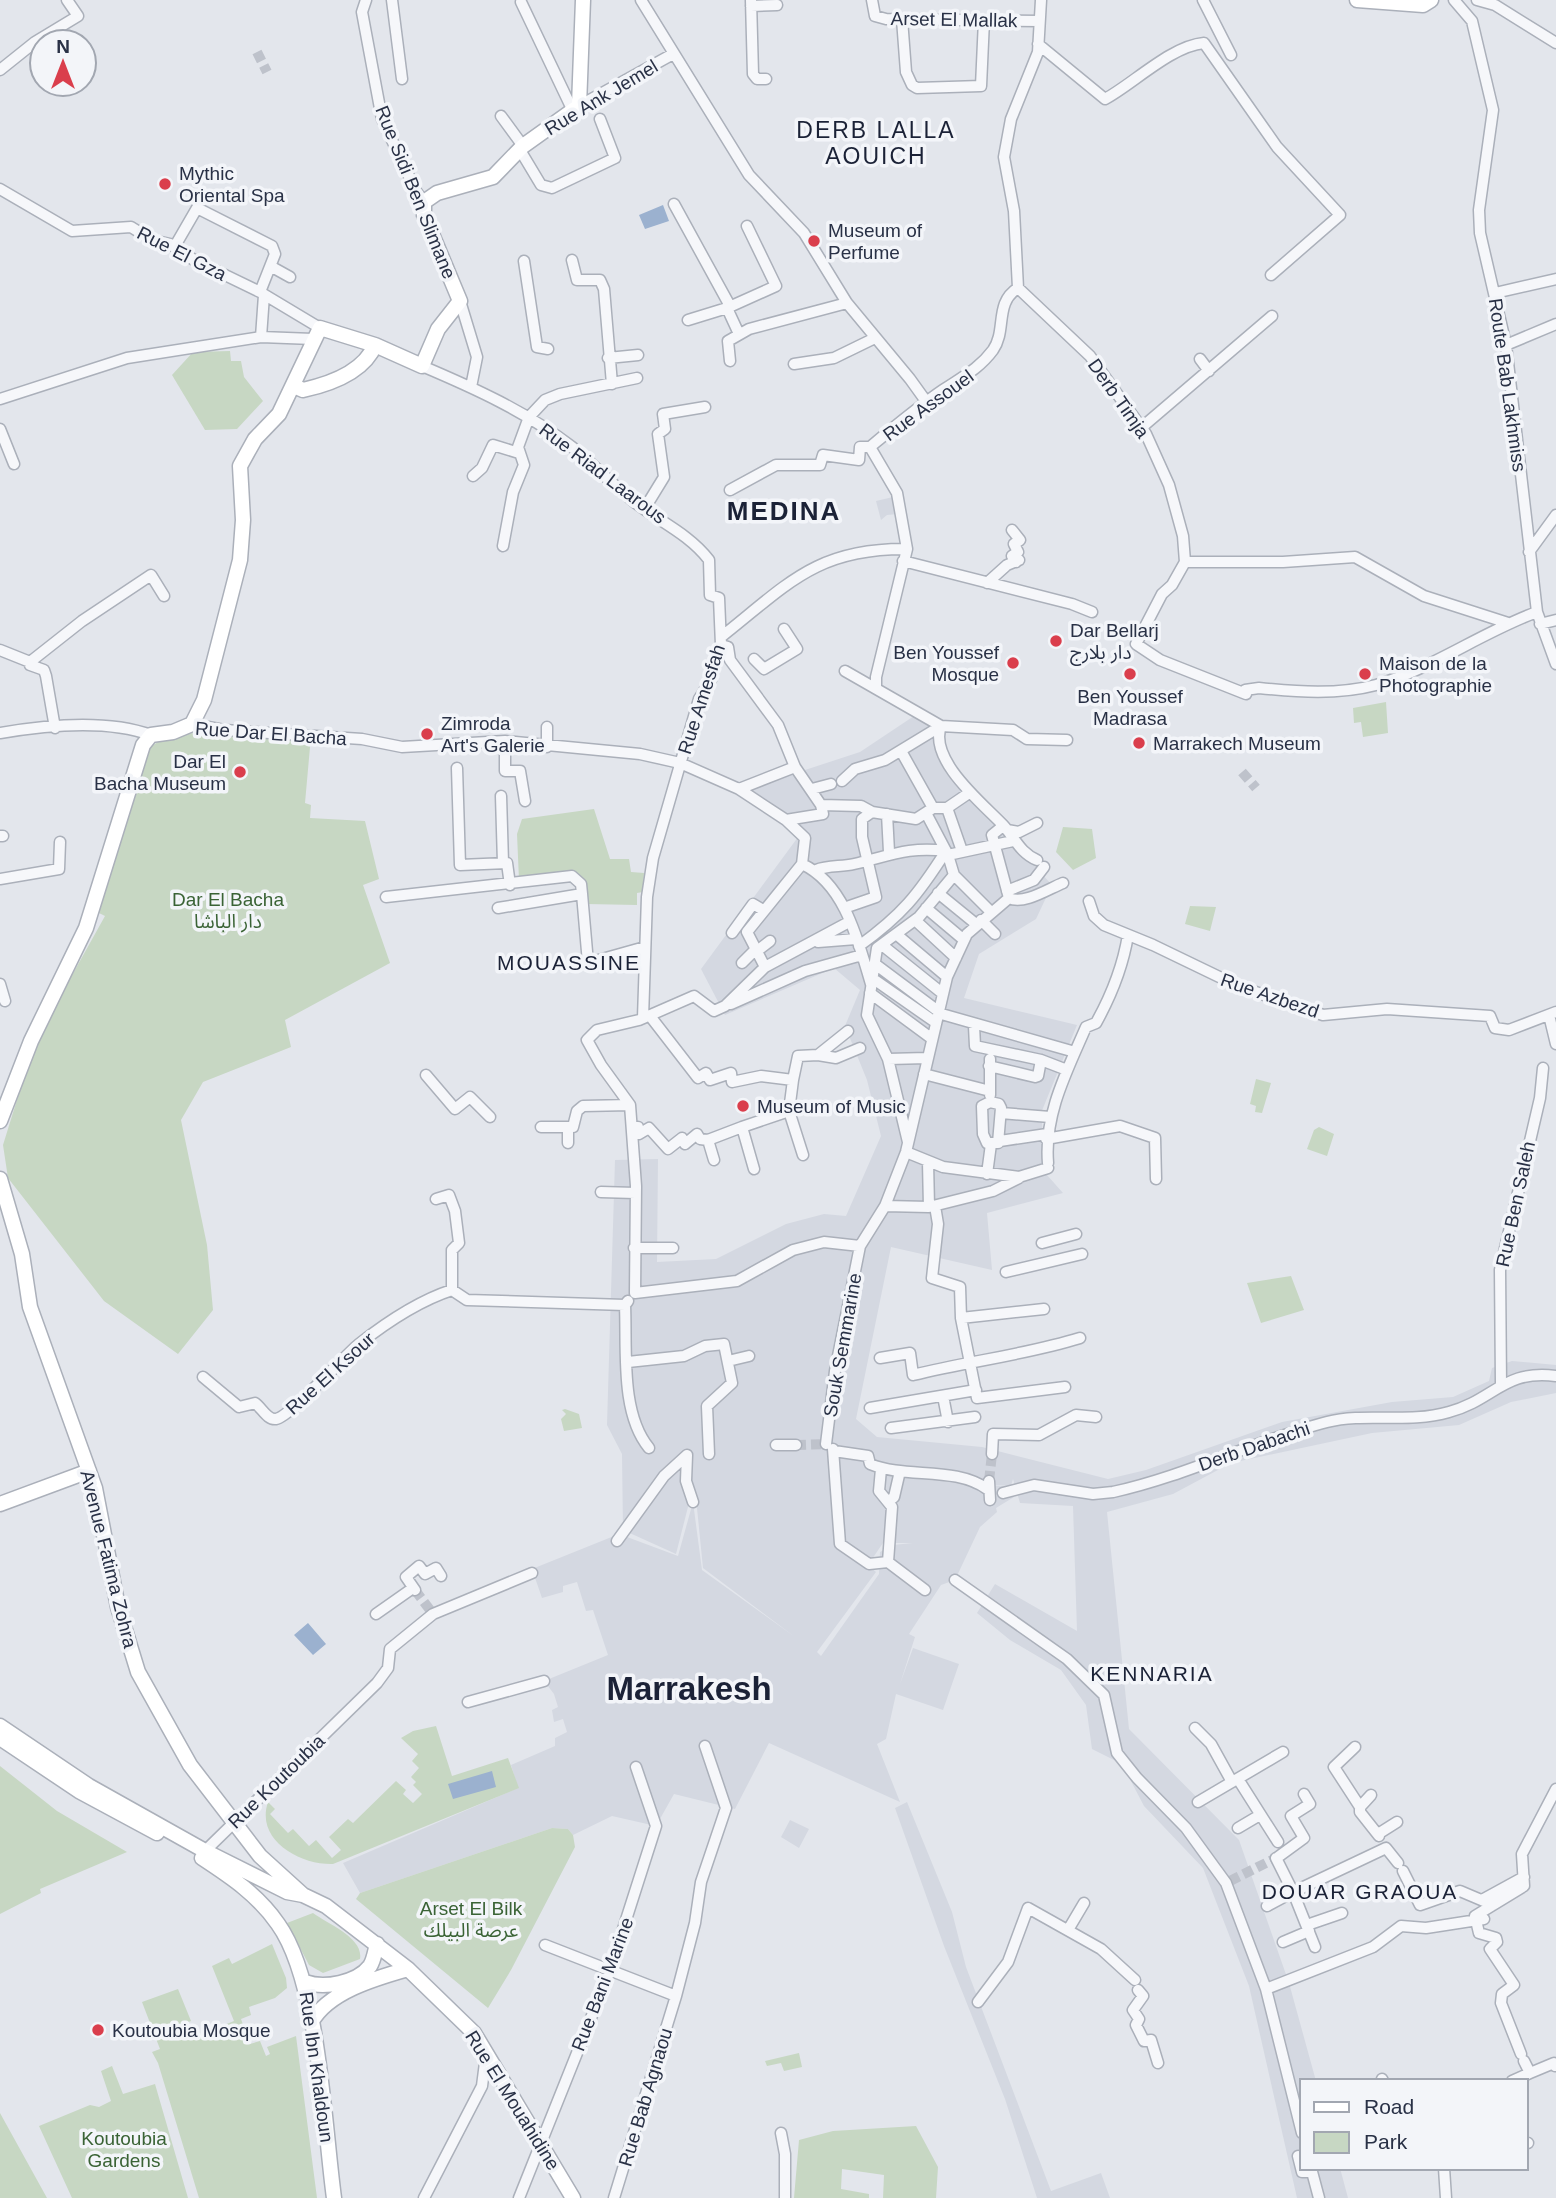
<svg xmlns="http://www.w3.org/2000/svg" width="1556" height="2198" font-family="Arial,'Noto Sans Arabic',sans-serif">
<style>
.built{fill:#d4d8e1;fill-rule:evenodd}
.green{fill:#c7d7c3}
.water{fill:#9bb1cf}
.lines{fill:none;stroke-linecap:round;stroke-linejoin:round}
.street-tunnel{stroke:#bec2cb;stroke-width:10;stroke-dasharray:10 5;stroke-linecap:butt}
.street-casing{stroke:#abb0ba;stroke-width:13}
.secondary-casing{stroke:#abb0ba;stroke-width:17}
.street{stroke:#f6f7fa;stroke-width:10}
.secondary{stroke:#fff;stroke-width:14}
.poi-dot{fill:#da3e4c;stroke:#f3f5f9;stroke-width:2.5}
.labels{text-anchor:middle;stroke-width:7;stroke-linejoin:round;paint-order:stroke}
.street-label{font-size:19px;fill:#293146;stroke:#f3f5f9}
.poi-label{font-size:19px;fill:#293146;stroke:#f3f5f9;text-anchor:start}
.park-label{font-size:19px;fill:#3a6335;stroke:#f3f5f9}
.neighbourhood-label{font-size:21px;letter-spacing:2px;fill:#1b2237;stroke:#f3f5f9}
.quarter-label{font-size:23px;letter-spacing:2px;fill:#1b2237;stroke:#f3f5f9}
.district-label{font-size:26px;font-weight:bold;letter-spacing:2px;fill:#1b2237;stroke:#f3f5f9}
.town-label{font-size:33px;font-weight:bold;fill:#1b2237;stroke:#f3f5f9}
</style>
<rect width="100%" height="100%" fill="#e3e6ec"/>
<path class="built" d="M893,497L898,514L887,515L881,520L876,501Z
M920,712L936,729L947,771L1052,885L1036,919L979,954L964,998L1077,1025L1041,1113L1047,1175L1063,1193L987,1213L992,1270L891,1247L856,1419L877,1437L982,1447L1108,1479L1146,1470L1282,1422L1392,1402L1453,1397L1489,1381L1492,1368L1512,1361L1556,1365V1393L1511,1402L1459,1425L1372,1433L1231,1463L1173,1494L1107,1512L1129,1729L1239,1840L1289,1983L1316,2081H1302V2168H1340L1348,2198H1297L1249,1986L1203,1868L1144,1806L1122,1764L1092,1749L1086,1705L1061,1670L1010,1640L977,1613L995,1584L1077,1631L1073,1506L1020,1503L1013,1479L1011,1486L979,1484L1012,1487L1014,1497L996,1508L997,1512L980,1527L955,1580L941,1585L909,1634L915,1637L900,1684L913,1648L959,1664L943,1710L896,1694L886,1739L877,1744L900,1802L769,1743L735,1809L674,1794L656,1826L612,1816L573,1835L568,1829L552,1828L360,1893L343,1863L518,1788L511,1765L555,1746V1738L567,1732L563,1719L554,1722L552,1710L558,1707L554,1694L544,1681L608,1655L593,1610L586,1611L577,1582L563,1586V1592L542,1598L532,1569L619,1534L678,1556L693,1502L702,1570L795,1637L703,1568L696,1498L689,1503L676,1554L623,1530L622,1454L607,1425L615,1160L658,1159L657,1262L716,1259L786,1224L824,1214L846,1216L881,1136L867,1080L845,1026L860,990L834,968L725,1015L701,969L801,833L744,790L860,752ZM887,1537L895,1543H913L893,1545L880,1552L879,1574L821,1656L817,1652L876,1572L868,1565Z
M907,1802L952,1912L966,1967L1051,2191L1101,2173L1110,2198H1037L1005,2099L944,1946L895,1808Z
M790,1820L809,1829L799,1848L781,1837Z"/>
<path class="green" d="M230,351L231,361H241L244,377L263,401L237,429L205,430L172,375L193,352Z
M1386,702L1388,733L1363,737L1361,722L1354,723L1353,708Z
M185,733L311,736L305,803L311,805L310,818L365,821L379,879L363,885L390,963L285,1020L291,1047L203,1082L181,1120L207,1245L213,1310L178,1354L104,1301L8,1178L3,1145L29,1061L56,1004L105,916L99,913L145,751L162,739Z
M594,809L610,859H629L631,872L644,873L643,892L637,893V905L586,904L582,882L519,880L517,834L522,819Z
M1063,827L1092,829L1096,858L1073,870L1056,852Z
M1190,906L1216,907L1210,931L1185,924Z
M1256,1079L1271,1083L1262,1113L1255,1112L1256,1106L1250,1104Z
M1319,1127L1334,1134L1327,1156L1307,1149L1314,1130Z
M1291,1276L1304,1310L1261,1323L1247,1283Z
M565,1409L579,1414L582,1428L564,1431L561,1419L566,1414L562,1410Z
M436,1726L452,1776L508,1758L519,1788L333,1864C300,1865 255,1840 268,1802L275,1809L270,1814L288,1833L293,1829L309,1846L316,1840L332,1858L341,1850L329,1837L348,1819L353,1823L396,1781L406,1790L403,1794L413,1803L422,1794L413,1785L416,1782L411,1777L419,1768L412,1761L418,1754L401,1738L413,1731Z
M0,1766L57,1811L127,1852L40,1889L41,1893L0,1914Z
M552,1828L568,1829L573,1835L575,1847L511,1970L488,2008L356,1899L360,1893Z
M313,1913C328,1924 364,1938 360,1959L323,1973L309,1965L287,1923Z
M272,1944L286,1978L287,1988L275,1998L249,2007L251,2015L241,2019L250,2044L260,2041L266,2056L270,2054L267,2047L296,2036L317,2198H199L158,2063L152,2052L160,2049L142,2002L178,1989L191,2021L186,2023L192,2038L234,2021L212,1966L229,1958L232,1964Z
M799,2053L802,2067L784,2071L781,2063L767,2066L765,2061Z
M112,2066L123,2094L155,2084L188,2198H72L39,2126L90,2105L99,2107L111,2101L101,2071Z
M0,2113L47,2198H0Z
M916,2126L938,2167L936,2198H883L884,2175L842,2169L841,2189L869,2194V2198H794L799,2140L833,2131Z"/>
<path class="water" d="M663,205L669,221L645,229L639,215Z
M308,1623L326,1644L313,1655L294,1635Z
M492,1771L496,1787L453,1799L448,1784Z"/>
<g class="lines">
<path class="street-tunnel" d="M257,52L267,72
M1242,772L1256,788
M796,1445L826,1444L833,1449
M989,1481L992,1454
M415,1590L430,1610
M1230,1881L1276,1858"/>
<defs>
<path id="street" d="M366,0L362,12L382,119L416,191L424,202
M392,0L402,79
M641,0L749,175L804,233L847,303L910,379L928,404
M751,0L753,74L757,79H766
M872,0L875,16L886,19L1039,21
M1203,0L1231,55
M1454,0L1472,21L1493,110L1479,210L1480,233L1506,345L1537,612L1556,664
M1477,0L1495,5L1556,43
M521,2L573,111
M751,6L777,5
M902,19L906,72L912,85L917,88L981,86L984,20
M1038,44L1105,99C1133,84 1171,46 1204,43L1277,147L1340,215L1271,275
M0,70L35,42L78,16L67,0
M579,106L673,54
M501,116L523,146
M520,150L541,185L552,188L615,158L600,119
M0,189L72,231L131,227L152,240L170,244L194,260L260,292L320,328
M674,204L730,306
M175,246L197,208L272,246L275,254L260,292
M572,260L577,280H600L604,289L612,384
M524,261L537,347L548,349
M272,267L290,277
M1018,288L1090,356L1146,434L1169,485L1183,536L1185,562L1172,585L1162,594L1136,644L1160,660L1246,694L1245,690L1259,688C1298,692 1338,695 1376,685C1432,669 1482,632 1537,612
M1495,293L1556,279
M460,301L477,357L471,387
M688,320L727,308
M739,334L727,308L776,286L747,226
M261,337L264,295
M1506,345L1556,324
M608,358L638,355
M1200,359L1209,371
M730,361L728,341L749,329L847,303
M794,364L834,358L875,338
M422,366C474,388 527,412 572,447C593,464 612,484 633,501C658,521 688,533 709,560L710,595L719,598L721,645L711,680L699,699L653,858L647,897L643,1018
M0,399L127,358L261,337L313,339
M1141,428L1272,316
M0,429L14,464
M870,447C894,427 918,407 943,390C962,377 979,369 993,350C1007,330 994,303 1018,288L1014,211L1004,157L1011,119L1038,52L1041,0
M870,447L897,493L907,549L876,677V688
M473,476L482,468L493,445L519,453
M730,490L776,465H820L823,455L859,460L860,447H870
M645,508L664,477L658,434L665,429L663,414L705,407
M1012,530L1020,540L1014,544L1018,552L1012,556L1016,562
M503,546L513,492L524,465L518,447L529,417L545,400L560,394L637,378
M1529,552L1556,515
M903,561L1072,604L1092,612
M1185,562H1283L1355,557L1424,596L1508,623
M987,583L1007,565L1019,560
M1540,624L1556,620
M721,637C787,585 816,548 907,549
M721,645L728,647L730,660L778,725L795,767L821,805
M0,650L30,662
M754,659L764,669L797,649L784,629
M845,671L941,726L1013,730L1027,739L1067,740
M192,724L224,730L362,739L402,747L505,741L640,754L680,763L739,789L786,820L805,838L802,864C845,884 858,941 871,984
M941,726C928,760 983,804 1003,825C1015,838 1020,853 1037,860
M547,727V747
M55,728L46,676L44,670L30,665V662L82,621L151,575L164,596
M0,733C46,725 107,719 151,735
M505,741V771H520L525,801
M901,751L933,808
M457,768L460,865L507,863L510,885
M842,781L855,769L885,760L941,726
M739,789L795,767
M812,789L831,784
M501,796L503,863
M947,808L962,851
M926,813L946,851
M887,814L889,852
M786,820L823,814L821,805L861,806L872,812L916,819L933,808H947L969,793
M1003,826L992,835L1009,898
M1007,830L1019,832L1037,823
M0,836H3
M948,855L954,875L990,911
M816,870C828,865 841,867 854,864C889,856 909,846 946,851L948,855L1013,841
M0,879L59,869L60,842
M1007,891L1034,880L1044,867
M938,893L976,924
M386,897L572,876L581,884L582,894
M1009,898C1024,905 1048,889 1063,883
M1089,901L1094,916L1104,925L1153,945L1238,986L1323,1015L1387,1009L1490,1016L1495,1028L1509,1030L1556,1012
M498,908L582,894L588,963L645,947
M844,908L876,897L862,837V819L872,812
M926,908L964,940
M915,920L956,958
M981,920L995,934
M732,933L753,904L763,910
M896,934L947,977
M818,942L856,939
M882,945L942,993
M859,946C902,915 918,895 946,851
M757,951L770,941
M742,963L756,949
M875,964L938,1011
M765,967L747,932L802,864
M872,978L935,1022
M0,984L5,1001
M870,993L931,1038
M731,1004L805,971L862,955
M938,1013L1075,1052
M1549,1015L1556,1044
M650,1016L698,1078L706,1073L710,1080L731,1073L732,1082L761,1076L793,1080L789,1111
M974,1026L975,1046L1041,1060L1067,1070
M818,1055L836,1058L860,1048
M888,1059L927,1058
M989,1066L1035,1077L1038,1076L1041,1060
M924,1074L990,1091
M426,1075L455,1109L470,1097L490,1117
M793,1080L798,1056L818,1055L848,1031
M990,1095V1059
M990,1102L999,1104L1001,1108L998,1143H987L983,1134L982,1106Z
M630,1105L601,1065L587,1040L597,1030L639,1020L694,996L714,1011L725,1006L765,967L849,922
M630,1105L636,1186L635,1293
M1001,1113L1050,1117
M541,1127H573L577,1111L583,1106L630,1105
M634,1127H638L639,1134L649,1128L668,1149L682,1138L685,1144L697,1134L700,1139L708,1140L714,1160
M742,1127L789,1111L803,1155
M568,1128V1143
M1046,1139L1120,1126L1155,1138L1156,1179
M708,1140L742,1127L754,1169
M1000,1141L1047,1134
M908,1142L888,1059L867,1015L877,948L919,917L954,875
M906,1152L943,1167L1019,1177L1048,1168
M1048,1163C1044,1114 1067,1071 1086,1027L1096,1023C1111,996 1123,966 1128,935
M987,1174L991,1144
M601,1192L635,1193
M436,1199L449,1195L455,1211L459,1243L452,1250V1290
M885,1206L929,1207L928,1162
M935,1206L938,1224L932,1278L960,1287L961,1318L977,1398L1065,1387
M929,1207L993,1191L1019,1178
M1042,1243L1076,1234
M634,1248H673
M1006,1272L1082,1254
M635,1293L737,1281L793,1250L824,1242L860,1246
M628,1301L625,1305C627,1349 620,1413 649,1448
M961,1318L1044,1309
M880,1358L910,1353L913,1375C969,1361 1025,1355 1080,1338
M728,1361L749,1356
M628,1362L684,1356L705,1346L724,1344L732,1383L707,1406L709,1454
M203,1377L239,1407L255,1403C262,1408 267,1420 276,1419C290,1417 343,1357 359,1344C387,1322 418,1301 452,1290L467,1300L625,1305
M1501,1384L1500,1270L1540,1098L1543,1068
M943,1396L948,1422
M870,1408L976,1390
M891,1428L975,1417
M826,1444L835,1371L860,1246L885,1206L906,1152L947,977L967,934L1009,898
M776,1445H796
M833,1449L840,1544L869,1564L888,1562L925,1590
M834,1451L868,1456L870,1464C906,1479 955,1466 987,1489
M992,1454L993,1434L1039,1435L1076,1415L1096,1417
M687,1455L686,1481L693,1502
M881,1469L879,1491L892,1507L888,1562
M989,1481L990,1500
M1003,1493L1034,1485L1093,1494L1113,1492C1186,1476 1254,1441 1327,1422C1366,1412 1408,1424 1449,1412C1494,1400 1504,1369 1556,1376
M889,1501L894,1497L900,1471
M617,1541L664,1476L687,1455
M955,1580L1067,1659L1104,1695L1117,1753L1137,1778L1186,1828L1226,1883L1266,1989L1302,2133
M415,1590L406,1577L419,1566L425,1574L436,1568L441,1576
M376,1614L413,1588
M468,1702L544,1681
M1195,1728L1211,1744L1232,1782
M1355,1747L1334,1767L1360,1807
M1238,1779L1278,1842
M1371,1795L1360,1807V1812L1379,1836
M1198,1802L1283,1752
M1238,1828L1260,1815
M1378,1834L1397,1822
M205,1851L377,1683L388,1668L390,1649L433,1614L532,1573
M1278,1857L1304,1838L1291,1816L1310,1804L1304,1794
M1276,1858L1293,1892L1386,1848L1398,1863
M1403,1871L1420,1905L1460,1891L1493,1905
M1482,1900L1524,1877
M1267,1906L1293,1892L1315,1947
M1307,1925L1342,1913
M1068,1930L1084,1903
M1283,1942L1309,1931
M545,1945L676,1996
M1266,1989L1373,1947L1401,1926L1426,1928L1484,1919
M1138,1990L1143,1996L1133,2010L1139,2019L1136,2025L1144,2041L1151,2040L1158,2063
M978,2002L1008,1962L1028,1908L1101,1949L1135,1980
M1521,2054L1501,2003L1502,1994L1514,1985L1490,1949L1497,1942L1496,1938L1479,1933L1475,1916L1524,1886L1522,1854L1556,1789
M1530,2073L1554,2063L1555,2066
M1382,2079L1383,2081
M1512,2081L1530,2073L1524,2061
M781,2133L785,2154V2198
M1526,2143H1528
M1298,2156L1302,2172H1312
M1311,2168L1319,2198
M1444,2168L1446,2198
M424,2198L482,2086L486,2055
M519,2198L609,1973L656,1826L636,1767
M614,2198L676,1996L695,1923L701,1882L726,1808L705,1746"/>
<path id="secondary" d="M1357,0L1423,5L1431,0
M294,386L303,390C330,384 364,372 375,345
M0,1121L31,1041L86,928L143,745L151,735L173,732L192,724L204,700L240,560L243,520L240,466L255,439L279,414L320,328L375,345L422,366L438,329L460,301L424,215V202L437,193L493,177L523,146L579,106L583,0
M0,1179L22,1254L30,1307L95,1488L118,1607L138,1672L190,1765L260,1856L303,1895
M0,1504L89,1471
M0,1726L89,1786L205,1851L287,1892L303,1895L326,1906L408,1969L474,2033L573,2198
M0,1738L79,1791L157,1833
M202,1858C231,1877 258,1895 278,1924C319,1981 324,2125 334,2198
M305,1982C324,1989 357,1983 370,1966C374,1960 375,1951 377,1944
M311,2023C327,1992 376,1978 408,1969"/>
</defs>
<use href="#street" class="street-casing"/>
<use href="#secondary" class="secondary-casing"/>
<use href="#street" class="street"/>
<use href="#secondary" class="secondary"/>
</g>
<g class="poi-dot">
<circle cx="165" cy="184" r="7"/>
<circle cx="814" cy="241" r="7"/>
<circle cx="1056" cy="641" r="7"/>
<circle cx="1013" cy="663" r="7"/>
<circle cx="1130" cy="674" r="7"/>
<circle cx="1365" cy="674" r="7"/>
<circle cx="427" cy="734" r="7"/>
<circle cx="1139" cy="743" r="7"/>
<circle cx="240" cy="772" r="7"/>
<circle cx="743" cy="1106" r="7"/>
<circle cx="98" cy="2030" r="7"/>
</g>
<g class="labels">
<g class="street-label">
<text transform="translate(954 19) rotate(1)" y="7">Arset El Mallak</text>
<text transform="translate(601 97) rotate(-31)" y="7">Rue Ank Jemel</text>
<text transform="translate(416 192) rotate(68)" y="7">Rue Sidi Ben Slimane</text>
<text transform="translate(182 253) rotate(27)" y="7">Rue El Gza</text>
<text transform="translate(1508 385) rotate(82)" y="7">Route Bab Lakhmiss</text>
<text transform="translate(1119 398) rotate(55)" y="7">Derb Timja</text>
<text transform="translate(928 405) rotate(-36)" y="7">Rue Assouel</text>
<text transform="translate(603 473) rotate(37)" y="7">Rue Riad Laarous</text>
<text transform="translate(701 699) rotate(-72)" y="7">Rue Amesfah</text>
<text transform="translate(271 733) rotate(4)" y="7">Rue Dar El Bacha</text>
<text transform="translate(1270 995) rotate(19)" y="7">Rue Azbezd</text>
<text transform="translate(1515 1204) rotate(-78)" y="7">Rue Ben Saleh</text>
<text transform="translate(842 1345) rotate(-80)" y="7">Souk Semmarine</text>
<text transform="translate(330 1373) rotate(-42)" y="7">Rue El Ksour</text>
<text transform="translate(1254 1446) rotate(-19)" y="7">Derb Dabachi</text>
<text transform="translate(109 1559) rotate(76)" y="7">Avenue Fatima Zohra</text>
<text transform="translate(276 1781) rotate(-44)" y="7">Rue Koutoubia</text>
<text transform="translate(602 1984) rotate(-69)" y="7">Rue Bani Marine</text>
<text transform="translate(317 2067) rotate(82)" y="7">Rue Ibn Khaldoun</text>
<text transform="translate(645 2097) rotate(-73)" y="7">Rue Bab Agnaou</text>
<text transform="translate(513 2100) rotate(58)" y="7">Rue El Mouahidine</text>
</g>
<g class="poi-label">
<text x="179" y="180">Mythic<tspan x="179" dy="22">Oriental Spa</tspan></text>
<text x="828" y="237">Museum of<tspan x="828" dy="22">Perfume</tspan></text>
<text x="1070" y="637">Dar Bellarj<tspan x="1070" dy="22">دار بلارج</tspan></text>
<text x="999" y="659" text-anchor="end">Ben Youssef<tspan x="999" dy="22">Mosque</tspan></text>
<text x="1379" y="670">Maison de la<tspan x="1379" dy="22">Photographie</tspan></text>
<text x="1130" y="703" text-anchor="middle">Ben Youssef<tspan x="1130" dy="22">Madrasa</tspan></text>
<text x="441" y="730">Zimroda<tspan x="441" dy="22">Art's Galerie</tspan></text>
<text x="1153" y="750">Marrakech Museum</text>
<text x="226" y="768" text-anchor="end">Dar El<tspan x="226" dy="22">Bacha Museum</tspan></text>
<text x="757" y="1113">Museum of Music</text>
<text x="112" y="2037">Koutoubia Mosque</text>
</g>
<g class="park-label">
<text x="228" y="906">Dar El Bacha<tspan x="228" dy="22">دار الباشا</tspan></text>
<text x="471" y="1915">Arset El Bilk<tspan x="471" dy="22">عرصة البيلك</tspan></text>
<text x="124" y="2145">Koutoubia<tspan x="124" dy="22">Gardens</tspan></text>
</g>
<g class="neighbourhood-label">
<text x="569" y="970">MOUASSINE</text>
<text x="1152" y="1681">KENNARIA</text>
<text x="1360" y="1899">DOUAR GRAOUA</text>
</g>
<g class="quarter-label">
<text x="876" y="138">DERB LALLA<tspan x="876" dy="26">AOUICH</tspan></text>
</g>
<g class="district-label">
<text x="784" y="520">MEDINA</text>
</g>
<g class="town-label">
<text x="689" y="1700">Marrakesh</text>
</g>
</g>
<rect x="1300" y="2079" width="228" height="91" fill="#f3f5f9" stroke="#a2a7b1" stroke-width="2"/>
<rect x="1314" y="2102" width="35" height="10" fill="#ffffff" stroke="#a2a7b1" stroke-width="2"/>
<text x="1364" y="2114" font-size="21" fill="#293146">Road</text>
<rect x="1314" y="2132" width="35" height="21" fill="#c7d7c3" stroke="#a2a7b1" stroke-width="2"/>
<text x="1364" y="2149" font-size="21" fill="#293146">Park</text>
<g transform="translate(63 63)"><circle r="33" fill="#f3f5f9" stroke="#a2a7b1" stroke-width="2"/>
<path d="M0-5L12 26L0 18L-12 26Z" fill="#da3e4c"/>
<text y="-10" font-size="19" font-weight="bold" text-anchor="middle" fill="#293146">N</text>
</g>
</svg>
